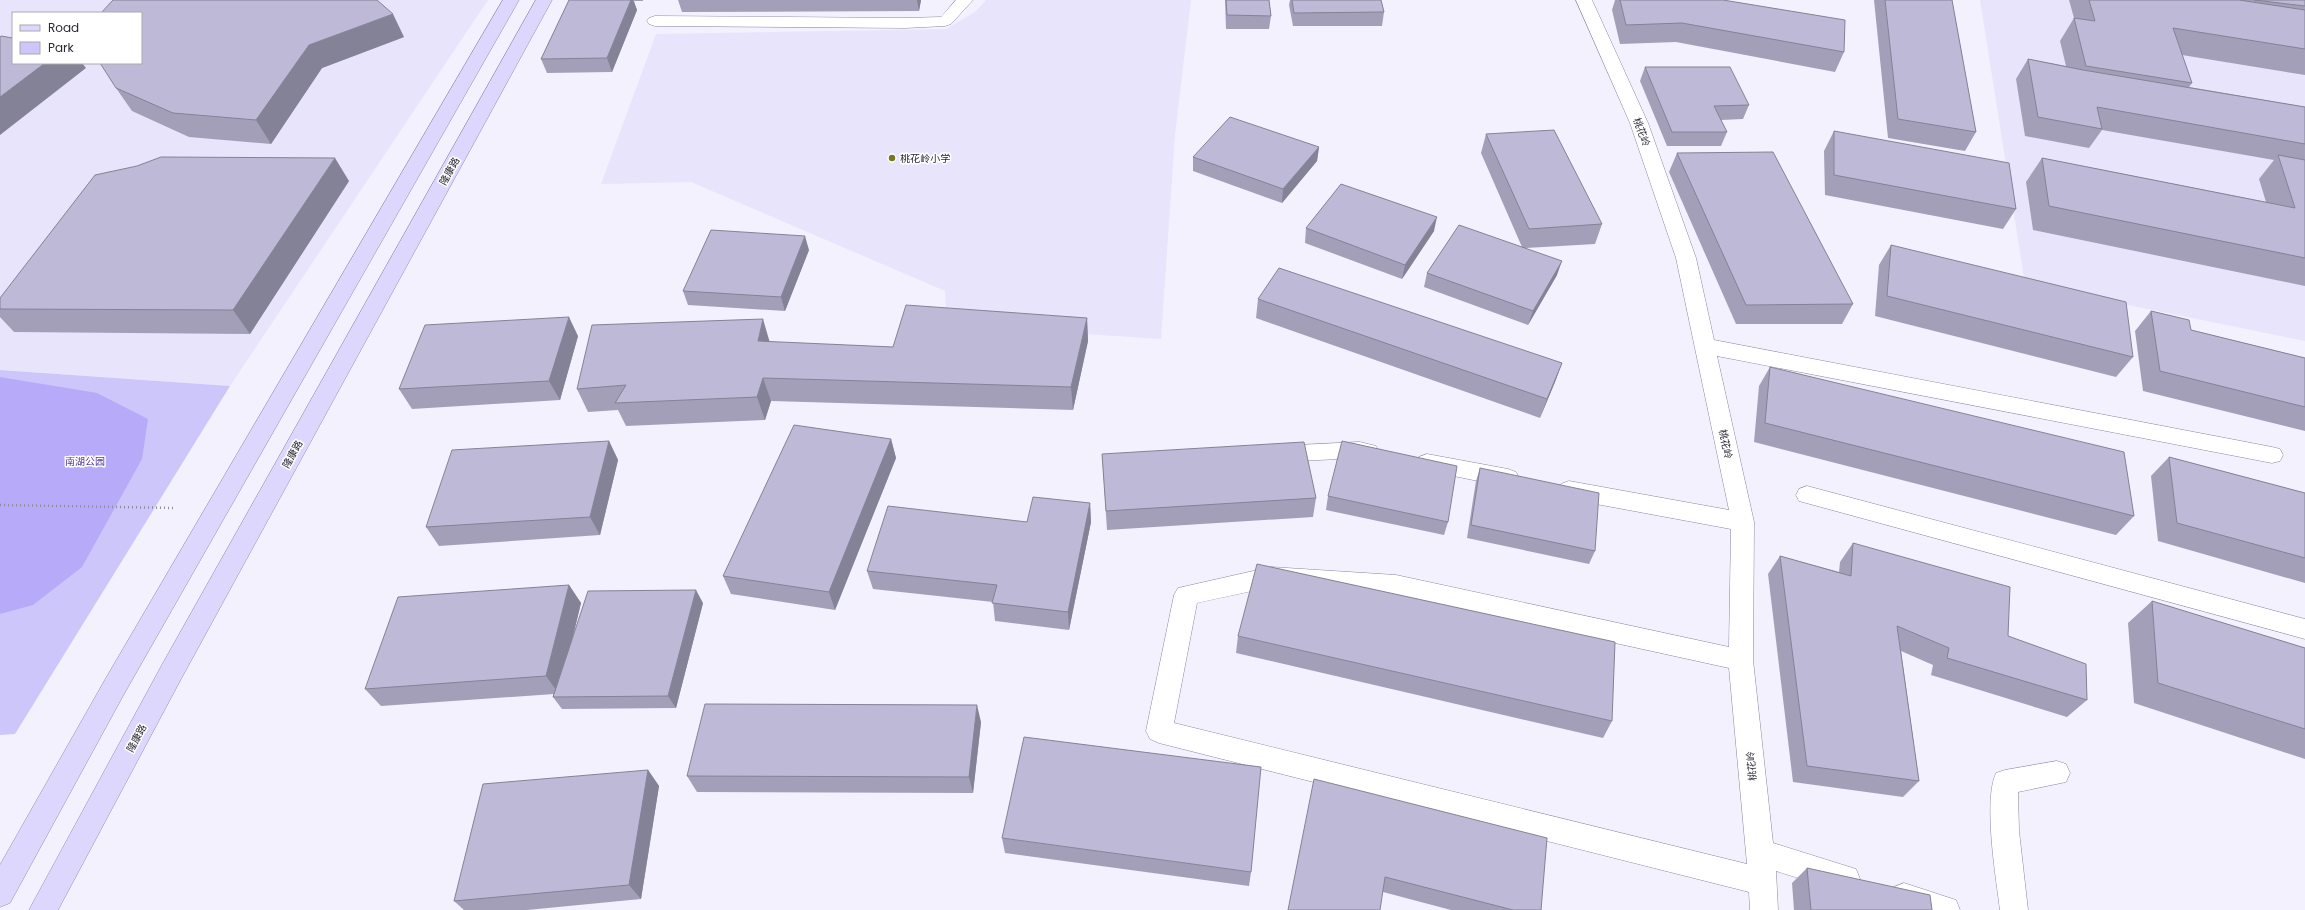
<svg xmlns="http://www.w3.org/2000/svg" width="2305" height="910" font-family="Poppins,'Noto Sans SC',sans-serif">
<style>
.built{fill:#e7e4fc;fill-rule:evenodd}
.green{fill:#cdc6fa}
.forest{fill:#b7aaf9}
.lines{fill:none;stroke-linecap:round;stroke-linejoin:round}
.minor-casing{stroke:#8a86a3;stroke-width:1}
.major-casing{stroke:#9089b7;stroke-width:1}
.path{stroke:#8e8c98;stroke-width:2.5;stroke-dasharray:1 3;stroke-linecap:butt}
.minor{fill:#fff;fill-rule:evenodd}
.major{fill:#ddd7fe;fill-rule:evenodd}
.wall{fill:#a39fb9}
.shaded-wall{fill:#848296}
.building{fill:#bdb9d7;stroke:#848296}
.poi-dot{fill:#767820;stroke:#fff;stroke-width:1.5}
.labels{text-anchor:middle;stroke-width:3;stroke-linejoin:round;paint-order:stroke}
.street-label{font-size:10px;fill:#2a2834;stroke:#fff}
.poi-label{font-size:10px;fill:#2a2834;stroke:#fff;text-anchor:start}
.park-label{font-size:10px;fill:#513994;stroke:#fff}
</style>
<rect width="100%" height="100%" fill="#f3f1fe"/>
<path class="built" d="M0,0H488L230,386L0,370ZM13,13H141V63H13Z
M986,0H1191L1175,135L1161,339L947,325L945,291L691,182L601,184L656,34L946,29L975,12Z
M1980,0H2150L2305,25V341L2025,284Z"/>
<path class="green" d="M0,370L230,386L15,734L0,735Z"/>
<path class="forest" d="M0,377L97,393L148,419L142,459L82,567L33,605L0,614Z"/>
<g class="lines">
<defs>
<path id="minor" d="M956,0H973L951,24L945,26L905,28L655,26L649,24L647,21L649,18L655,16L905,18L941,17Z
M1576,0H1592L1648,123L1696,258L1714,340L2272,447L2280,449L2283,455L2280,461L2272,463L1717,356L1754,522L1753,660L1773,843L1856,869L1860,879L1856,889L1846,893L1776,871L1778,910H1750L1749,892L1159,743L1150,739L1146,731L1174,595L1178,588L1271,567L1396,575L1729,647L1731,529L1569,499L1561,496L1558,490L1561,484L1569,481L1729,510L1676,258L1630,123ZM1271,587L1396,595L1729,668L1747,864L1174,723L1197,603Z
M1360,442L1376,446L1379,452L1376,458L1368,460L1360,458L1277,462L1269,460L1266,454L1269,448L1277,446Z
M1427,454L1508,469L1516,472L1519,478L1516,484L1508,487L1419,469L1416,463L1419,457Z
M1807,486L2305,619V639L1799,501L1796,495L1799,489Z
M2057,761L2066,764L2070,773L2066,782L2018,792L2019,831L2028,910H2000C1996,878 1983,801 1996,773L2005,770Z
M1904,883L1956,900L1960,910H1901L1894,907L1890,897L1894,887Z"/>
<path id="major" d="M503,0H519L124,694L10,903L0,907V865L106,678Z
M536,0H552L181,679L58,910H29L163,663Z"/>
</defs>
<use href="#minor" class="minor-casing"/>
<use href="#major" class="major-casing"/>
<path class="path" d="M0,505L175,508"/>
<use href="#minor" class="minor"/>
<use href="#major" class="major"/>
</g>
<path class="wall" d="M569,0H643V1H634L637,10L612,72L547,73L541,59Z
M678,0H921L919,11L682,12Z
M1225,0H1269L1271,16L1269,29H1226Z
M1290,0H1381L1384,12L1382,26H1293L1289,5Z
M1615,0H1723L1844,52L1835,72L1676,42L1620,44L1612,10Z
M1874,0H1952L1976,132L1965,151L1888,138Z
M2069,0H2305V75L2182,55L2192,83L2189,87L2305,107V286L2033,230L2026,182L2042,158L2266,202L2259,179L2274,160L2102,130L2089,148L2025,136L2016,79L2028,59L2066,66L2060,41L2074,18Z
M404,37L322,68L271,144L189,137L132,111L116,88Z
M1645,67L1749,105L1743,119L1721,120L1727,132L1721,146H1667L1640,81Z
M1834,131L2016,209L2003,229L1825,195L1824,151Z
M1486,134L1602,224L1595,244L1526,248L1557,275L1528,325L1424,287L1427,273L1522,247L1481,153Z
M1319,147L1317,161L1282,203L1193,171V157Z
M1677,153L1853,304L1842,324H1736L1669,172Z
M349,181L250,334L14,332L0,317V298Z
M1306,228L1434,231L1402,279L1305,243Z
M1891,245L2133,357L2116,377L1875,316L1879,265Z
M809,250L785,311L688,305L683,291Z
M1258,299L1562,363L1555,382L1540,418L1256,318Z
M2151,311L2191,330L2305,358V431L2143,391L2135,331Z
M1087,318L1088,341L1073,410L771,401L765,420L626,426L618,410L588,412L577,389L770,342L893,347Z
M578,336L560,400L412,409L399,389Z
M1770,367L2134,516L2116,535L1754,442L1759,386Z
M891,439L896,458L835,610L731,594L723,576Z
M609,441L618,460L600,535L439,546L426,527Z
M1102,454L1316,498L1313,517L1107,530Z
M2169,457L2305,493V583L2158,541L2151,476Z
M1480,468L1595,551L1589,564L1467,538L1476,481Z
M1328,496L1448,522L1444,535L1326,510Z
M1090,503L1091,522L1069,630L995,621L993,602L873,589L867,571L1027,522Z
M1853,543L2008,636L2087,700L2067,717L1931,675L1933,665L1901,651L1919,781L1903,797L1793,782L1768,574L1780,556L1839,572L1840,562Z
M569,585L581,603L571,644L703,603L676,708L562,709L553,697L554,694L381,706L365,689Z
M2152,601L2305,648V759L2134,703L2128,623Z
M1238,636L1612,721L1603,738L1236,653Z
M981,722L973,793L697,792L687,776Z
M648,770L659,786L641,899L527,910H464L454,901Z
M1314,779L1541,910H1451L1383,892Z
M1002,838L1251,872L1249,886L1005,853Z
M1807,868L1932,910H1794L1792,883Z"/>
<path class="shaded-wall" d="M631,0H633L637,10L612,72L607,58Z
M917,0H921L919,11Z
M393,14L404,37L322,68L271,144L256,120L309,45Z
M45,63H82L86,68L0,135V97Z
M1319,147L1317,161L1282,203L1283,189Z
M335,158L349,181L250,334L233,310Z
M1437,217L1434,231L1402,279L1405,265Z
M805,236L809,250L785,311L781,297Z
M1562,261L1557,275L1528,325L1533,311Z
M569,317L578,336L560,400L549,381Z
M1087,318L1088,341L1073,410L1071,387Z
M763,319L770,343L758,341Z
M1562,363L1555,382L1540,418L1547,399Z
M763,378L771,401L765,420L757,397Z
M891,439L896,458L835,610L829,592Z
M609,441L618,460L600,535L590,517Z
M1090,503L1091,522L1069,630L1068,612Z
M569,585L581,603L559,694L546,676Z
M696,590L703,603L676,708L668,696Z
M977,705L981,722L973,793L969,777Z
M648,770L659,786L641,899L629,885Z"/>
<path class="building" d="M113,0H377L393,14L309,45L256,120L173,113L116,88L100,63H141V13H101Z
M569,0H631L607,58L541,59Z
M1226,0H1269L1271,16L1227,15Z
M1292,0H1381L1384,12L1294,13Z
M1620,0H1723L1845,20L1844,52L1682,23L1626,25Z
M1885,0H1952L1976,132L1898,119Z
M2089,0H2239L2305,10V49L2173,28L2192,83L2086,66L2074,18L2095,21Z
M2254,0H2305V6Z
M1,36L13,38V63H45L0,97V37Z
M2028,59L2083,70L2305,107V144L2097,107L2102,129L2038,117Z
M1645,67H1730L1749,105L1714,106L1727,132H1672Z
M1230,117L1319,147L1283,189L1193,157Z
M1554,130L1602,224L1529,229L1486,134Z
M1834,131L2009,163L2016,209L1834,175Z
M1773,152L1853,304L1746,305L1677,153Z
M2278,155L2305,160V258L2049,206L2042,158L2295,208Z
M161,157L335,158L233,310L0,309V298L95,175L137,166Z
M1341,184L1437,217L1405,265L1306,228Z
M1459,225L1562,261L1533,311L1427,273Z
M711,230L805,236L781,297L683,291Z
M1891,245L2126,302L2133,357L1887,296Z
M1279,268L1562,363L1547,399L1258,299Z
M906,305L1087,318L1071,387L763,378L757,397L615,403L626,385L577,389L592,325L763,319L758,341L893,347Z
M2151,311L2189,320L2191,330L2305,358V407L2160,371Z
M569,317L549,381L399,389L425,325Z
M1770,367L2124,452L2134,516L1765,423Z
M794,425L891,439L829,592L723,576Z
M609,441L590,517L426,527L452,450Z
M1342,441L1457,466L1448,522L1328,496Z
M1304,442L1316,498L1106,511L1102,454Z
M2169,457L2305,493V558L2177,523Z
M1480,468L1599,493L1595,551L1471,525Z
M1033,497L1090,503L1068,612L992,603L997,585L867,571L888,506L1027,522Z
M1853,543L2010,587L2008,636L2086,664L2087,700L1947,658L1949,648L1897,626L1919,781L1807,766L1780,556L1851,576Z
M1257,564L1615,642L1612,721L1238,636Z
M569,585L546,676L365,689L398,597Z
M696,590L668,696L553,697L588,591Z
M2152,601L2305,648V729L2158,683Z
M705,704L977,705L969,777L687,776Z
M1024,737L1261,767L1251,872L1002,838Z
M648,770L629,885L454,901L483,784Z
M1314,779L1547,838L1541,910H1513L1385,877L1380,910H1288Z
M1807,868L1930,895L1932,910H1811Z"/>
<circle class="poi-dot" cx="892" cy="158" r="4"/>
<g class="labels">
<g class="street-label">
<text transform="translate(1642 132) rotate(69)" y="4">桃花岭</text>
<text transform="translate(449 171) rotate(-61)" y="4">隆康路</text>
<text transform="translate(1726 444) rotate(78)" y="4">桃花岭</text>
<text transform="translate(292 454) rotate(-61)" y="4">隆康路</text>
<text transform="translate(136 738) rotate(-62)" y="4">隆康路</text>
<text transform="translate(1751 766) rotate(-95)" y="4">桃花岭</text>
</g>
<g class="poi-label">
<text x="900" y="162">桃花岭小学</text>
</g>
<g class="park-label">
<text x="85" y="465">南湖公园</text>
</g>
</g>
<rect x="12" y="12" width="130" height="52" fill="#ffffff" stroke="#aaa9ae"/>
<rect x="20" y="25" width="20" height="6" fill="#ddd7fe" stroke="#aaa9ae"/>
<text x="48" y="32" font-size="12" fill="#2a2834">Road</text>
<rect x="20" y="42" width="20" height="12" fill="#cdc6fa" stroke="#aaa9ae"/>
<text x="48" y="52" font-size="12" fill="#2a2834">Park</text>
</svg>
